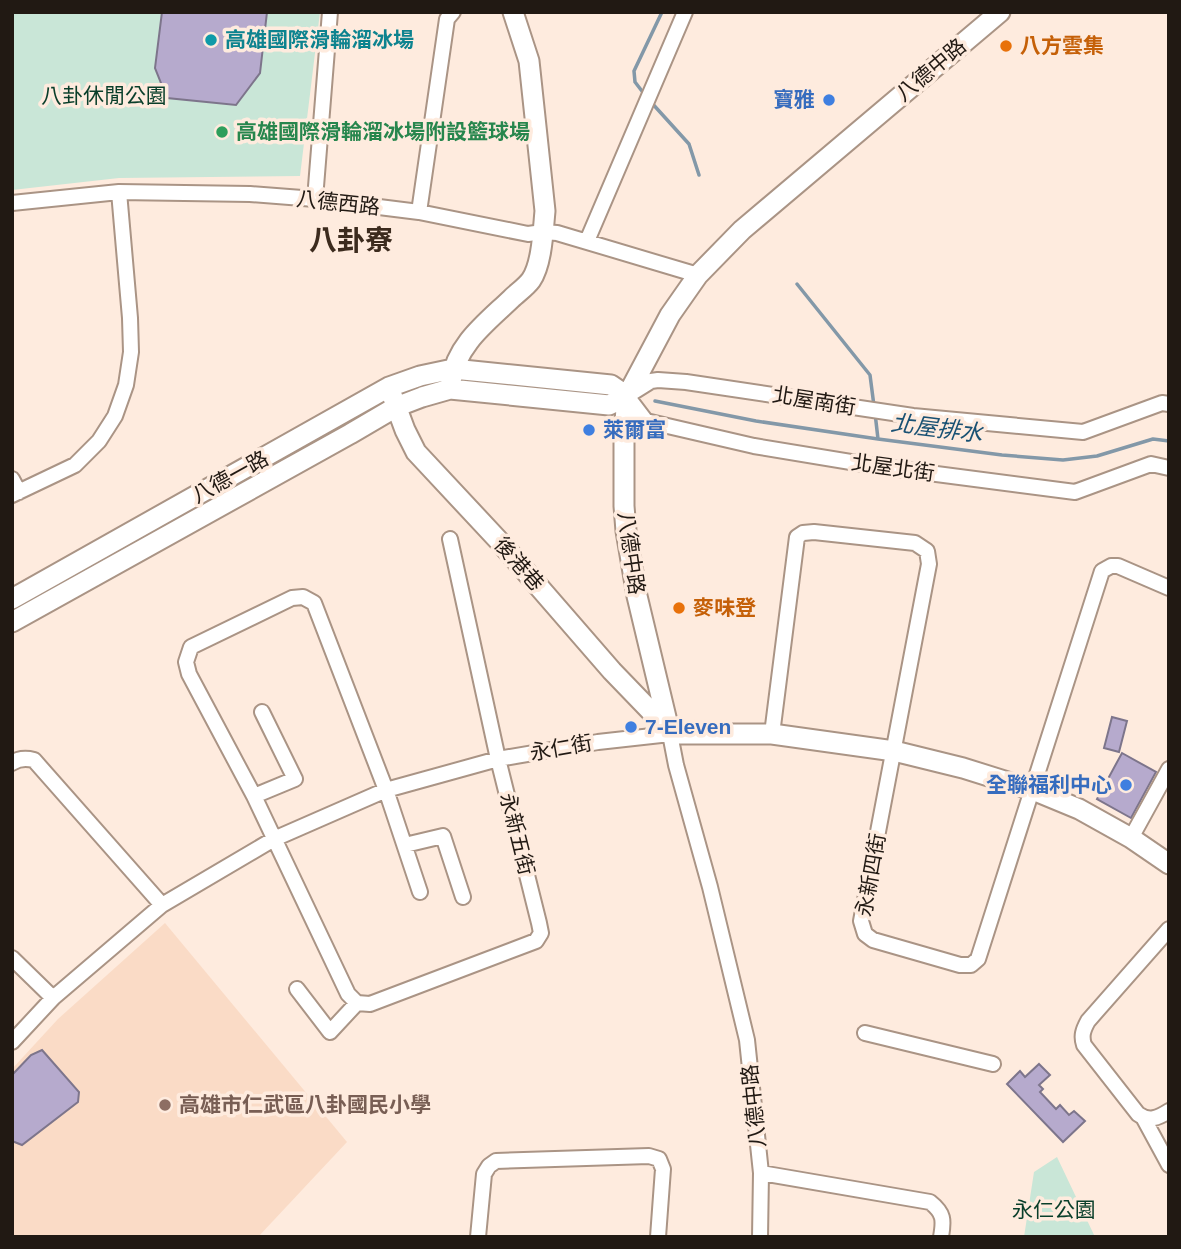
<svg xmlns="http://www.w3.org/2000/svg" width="1181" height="1249" font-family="Helvetica,'Noto Sans TC',sans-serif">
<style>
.built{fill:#fadbc6}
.green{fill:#c9e6d7}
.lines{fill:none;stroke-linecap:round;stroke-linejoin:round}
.stream{stroke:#8398a8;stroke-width:3.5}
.building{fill:#b6aacd;stroke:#7d758b;stroke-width:2}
.street-casing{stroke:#aa9485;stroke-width:18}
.secondary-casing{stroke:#aa9485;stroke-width:23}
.street{stroke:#fff;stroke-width:14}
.secondary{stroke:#fff;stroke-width:19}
.culture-dot{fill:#0f9aa8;stroke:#feebde;stroke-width:2.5}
.food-dot{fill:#e8710a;stroke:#feebde;stroke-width:2.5}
.shop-dot{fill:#3f7fe0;stroke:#feebde;stroke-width:2.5}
.leisure-dot{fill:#2e9e5b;stroke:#feebde;stroke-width:2.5}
.education-dot{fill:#8d6e63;stroke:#feebde;stroke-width:2.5}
.labels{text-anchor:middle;stroke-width:7;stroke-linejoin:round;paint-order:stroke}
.culture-label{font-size:21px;font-weight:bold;fill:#0d838f;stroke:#feebde;text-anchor:start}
.food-label{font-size:21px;font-weight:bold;fill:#c56008;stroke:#feebde;text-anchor:start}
.street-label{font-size:21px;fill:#211913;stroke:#feebde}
.park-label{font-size:21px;fill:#093e2a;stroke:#feebde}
.shop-label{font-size:21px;font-weight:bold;fill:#366cbe;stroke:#feebde;text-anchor:end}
.leisure-label{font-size:21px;font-weight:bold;fill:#27864d;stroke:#feebde;text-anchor:start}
.education-label{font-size:21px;font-weight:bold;fill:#785e54;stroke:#feebde;text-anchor:start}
.water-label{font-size:23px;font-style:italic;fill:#195173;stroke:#feebde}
.district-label{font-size:28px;font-weight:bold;fill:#3c2b1e;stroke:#feebde}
</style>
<rect width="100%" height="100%" fill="#feebde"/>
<path class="built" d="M165,923L347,1142L258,1237H12V1069L58,1019Z"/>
<path class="green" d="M12,12H320L300,176L119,178L12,190Z
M1057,1157L1095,1237H1024L1034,1172Z"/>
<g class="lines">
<path class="stream" d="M645,95L635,82L634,71L662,12
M650,101L689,144L699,175
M797,284L870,375L874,406
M655,401L756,421L878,439L1002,455L1063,460L1097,456L1153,439L1169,441
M875,413L878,439"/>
</g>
<path class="building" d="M162,12H267L260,73L236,105L167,98L155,68Z
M1112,717L1127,721L1119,752L1104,748Z
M1122,753L1156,772L1131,818L1097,799Z
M42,1050L79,1092L78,1102L22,1145L12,1141V1075L31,1055Z
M1039,1064L1050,1075L1039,1085L1043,1089L1040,1092L1056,1109L1060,1105L1069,1115L1074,1111L1085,1121L1063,1142L1007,1084L1020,1071L1025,1077Z"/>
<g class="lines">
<defs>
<path id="street" d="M315,199L330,12
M12,203L119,192L250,194L315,199L419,212L528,234L543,232L557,233L698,275
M419,212L447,19L453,12
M587,241L685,12
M1169,404L1162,403L1083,432L913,416L686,382L658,380L651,381L627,396L646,421L754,446L875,466L1075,492L1151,464L1169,468
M12,479L19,492
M12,495L75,465L99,441L115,416L126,385L131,352L130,318L119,192
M772,734L797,537L803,533L814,532L915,543L927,551L929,564L861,921L865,934L873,940L960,965H971L978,959L1102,571L1111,566H1118L1169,588
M12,763C19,758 26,758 34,760L162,905
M254,796L295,779L262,712
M1131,838L1169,769
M405,845L443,836L463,897
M420,892L386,790L314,603L303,597L292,598L191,647L186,662L189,674L254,796L348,994L357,1003L370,1004L536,941L541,933L539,923L498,759L450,539
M1169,929L1088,1021C1083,1030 1081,1036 1084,1045L1138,1114C1149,1122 1158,1118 1169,1111
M12,958L53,998
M297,989L330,1032L357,1003
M865,1033L993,1064
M12,1042L53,998L162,905L274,839L386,790L498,759L598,742L670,734L676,765L710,887L747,1040L761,1173L760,1237
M1144,1119L1169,1165
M761,1173L930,1202C944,1213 944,1220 941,1237
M478,1237L484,1174L489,1166L496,1161L649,1156L659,1159L663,1169L658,1237"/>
<path id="secondary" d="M1000,12L742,230L698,275L670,315L627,396L624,434V506L626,531L637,596L670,734H772L894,751L963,768L1033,790L1079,809L1131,838L1169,864
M451,381C457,344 486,323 511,299C517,293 526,287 531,280C542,264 543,231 545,211L529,61L513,12
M392,395L405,430L416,452L500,542L612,671L667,728
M12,599L389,387L420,376L453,369L611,385L627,396
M12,622L350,434L396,407L422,397L450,389L609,405L627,396"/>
</defs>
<use href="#street" class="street-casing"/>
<use href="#secondary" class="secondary-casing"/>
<use href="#street" class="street"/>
<use href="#secondary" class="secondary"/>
</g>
<circle class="culture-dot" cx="211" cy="40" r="7"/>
<g class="food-dot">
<circle cx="1006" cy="46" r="7"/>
<circle cx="679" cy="608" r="7"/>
</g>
<g class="shop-dot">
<circle cx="829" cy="100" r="7"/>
<circle cx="589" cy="430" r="7"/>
<circle cx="631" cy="727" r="7"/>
<circle cx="1126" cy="785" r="7"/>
</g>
<circle class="leisure-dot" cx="222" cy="132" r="7"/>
<circle class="education-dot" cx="165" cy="1105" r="7"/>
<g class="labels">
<g class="culture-label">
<text x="225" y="47">高雄國際滑輪溜冰場</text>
</g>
<g class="food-label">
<text x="1020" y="53">八方雲集</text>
<text x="693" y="615">麥味登</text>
</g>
<g class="street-label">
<text transform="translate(931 70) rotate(-40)" y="7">八德中路</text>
<text transform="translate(338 203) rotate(6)" y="7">八德西路</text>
<text transform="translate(814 401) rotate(9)" y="7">北屋南街</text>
<text transform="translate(893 468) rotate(8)" y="7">北屋北街</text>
<text transform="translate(230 477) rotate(-29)" y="7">八德一路</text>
<text transform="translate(631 553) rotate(82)" y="7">八德中路</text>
<text transform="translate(519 564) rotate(49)" y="7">後港巷</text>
<text transform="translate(561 748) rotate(-10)" y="7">永仁街</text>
<text transform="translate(517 834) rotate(76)" y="7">永新五街</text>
<text transform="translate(871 875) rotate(-80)" y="7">永新四街</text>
<text transform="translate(754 1106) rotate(-96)" y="7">八德中路</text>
</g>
<g class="park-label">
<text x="104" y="103">八卦休閒公園</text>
<text x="1054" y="1217">永仁公園</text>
</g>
<g class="shop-label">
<text x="815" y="107">寶雅</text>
<text x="603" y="437" text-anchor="start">萊爾富</text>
<text x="645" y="734" text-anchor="start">7-Eleven</text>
<text x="1112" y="792">全聯福利中心</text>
</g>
<g class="leisure-label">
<text x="236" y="139">高雄國際滑輪溜冰場附設籃球場</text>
</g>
<g class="education-label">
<text x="179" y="1112">高雄市仁武區八卦國民小學</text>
</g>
<g class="water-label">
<text transform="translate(937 428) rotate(7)" y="8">北屋排水</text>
</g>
<g class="district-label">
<text x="351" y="250">八卦寮</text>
</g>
</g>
<rect width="1181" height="1249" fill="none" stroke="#211913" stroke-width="28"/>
</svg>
